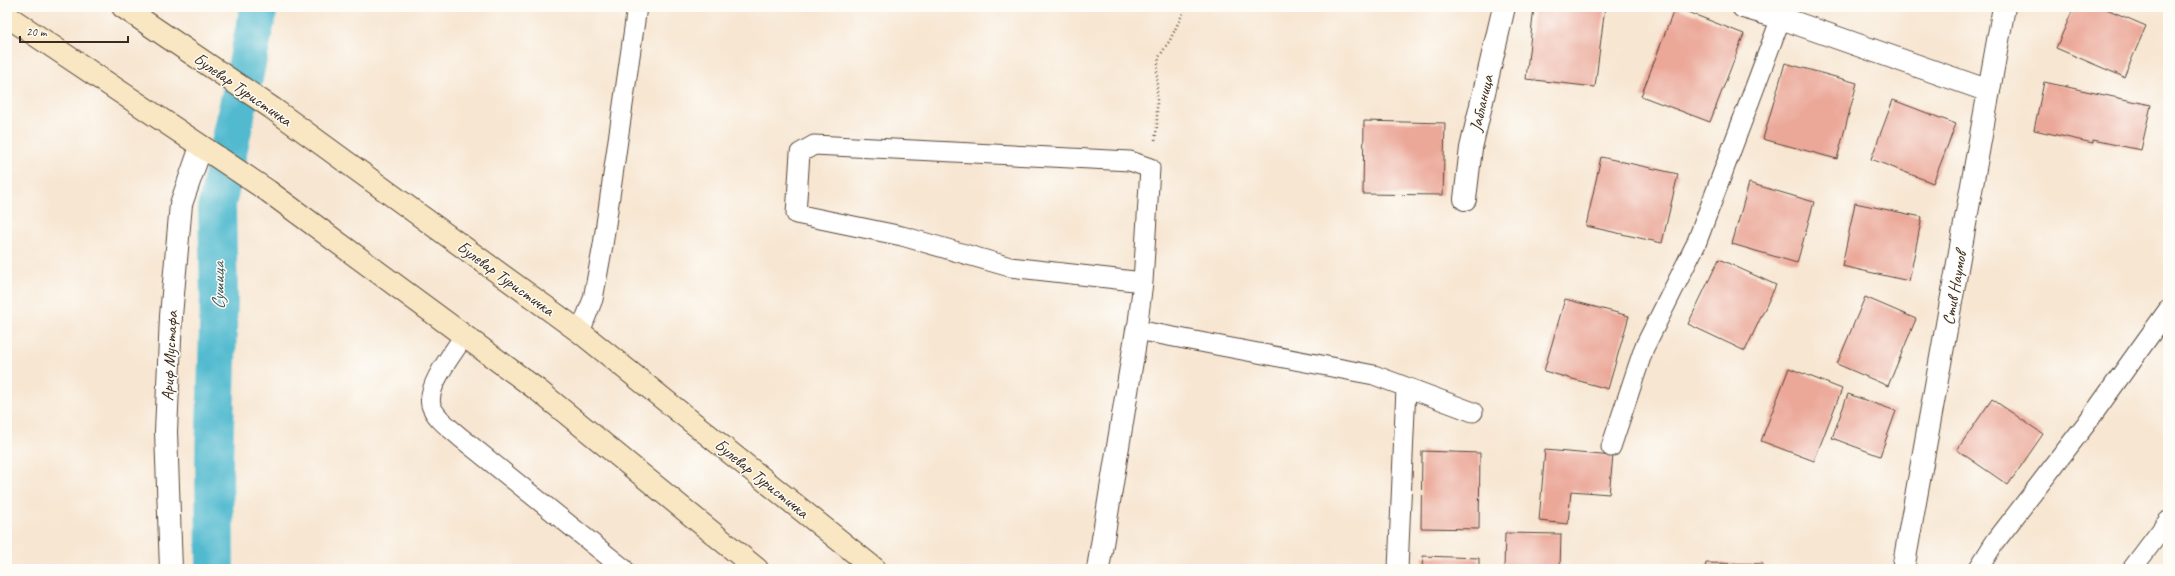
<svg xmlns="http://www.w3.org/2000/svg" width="2175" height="576" font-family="Caveat,sans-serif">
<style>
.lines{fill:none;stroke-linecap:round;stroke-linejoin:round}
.canal{stroke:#51bacf;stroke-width:38}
.building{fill:#eba798}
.service-casing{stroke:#574639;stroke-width:21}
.minor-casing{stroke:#574639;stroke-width:24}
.secondary-casing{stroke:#574639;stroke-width:24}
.path{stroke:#574639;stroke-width:2.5;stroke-dasharray:1 3;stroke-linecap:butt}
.service{stroke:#fff;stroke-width:19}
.minor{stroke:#fff;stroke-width:22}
.secondary{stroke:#f9e7c3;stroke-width:22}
.labels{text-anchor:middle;stroke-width:3;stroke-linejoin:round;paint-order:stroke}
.street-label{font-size:17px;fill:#3b2a1e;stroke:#fdfcf7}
.water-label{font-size:18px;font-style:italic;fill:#435c5c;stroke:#fdfcf7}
</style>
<rect width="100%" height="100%" fill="#fdfcf7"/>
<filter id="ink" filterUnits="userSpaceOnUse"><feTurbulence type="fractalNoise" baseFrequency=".025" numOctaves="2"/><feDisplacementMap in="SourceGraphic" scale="8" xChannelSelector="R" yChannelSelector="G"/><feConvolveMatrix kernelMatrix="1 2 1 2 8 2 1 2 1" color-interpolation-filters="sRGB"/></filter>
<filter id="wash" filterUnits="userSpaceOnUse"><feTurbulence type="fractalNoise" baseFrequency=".012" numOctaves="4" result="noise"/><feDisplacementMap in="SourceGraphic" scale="16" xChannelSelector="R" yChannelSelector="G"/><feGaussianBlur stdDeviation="0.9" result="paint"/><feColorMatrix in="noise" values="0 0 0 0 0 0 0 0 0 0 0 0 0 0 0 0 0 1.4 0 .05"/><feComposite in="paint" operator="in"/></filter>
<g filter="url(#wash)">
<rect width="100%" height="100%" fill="#f7e6d2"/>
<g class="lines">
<path class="canal" d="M215,569L214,459L219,298L217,205L259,7"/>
</g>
<g id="blocks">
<path class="building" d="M1534,7H1605L1595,87L1526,79Z
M1675,7L1744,34L1710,122L1641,96Z
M2074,7H2102L2146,26L2124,77L2056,48Z
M1785,63L1857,83L1837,159L1763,139Z
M2044,82L2151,105L2141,150L2093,140V143L2034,130Z
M1893,100L1956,124L1933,183L1871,159Z
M1364,121L1445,123L1443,195L1363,194Z
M1601,157L1678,174L1662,243L1586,226Z
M1749,183L1814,202L1797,263L1732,244Z
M1855,203L1922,217L1909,281L1842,266Z
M1719,259L1776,285L1745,351L1688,324Z
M1865,297L1916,319L1888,386L1837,364Z
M1565,299L1629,316L1608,389L1544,371Z
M1789,368L1842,389L1814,461L1761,441Z
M1848,394L1896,411L1880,456L1832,438Z
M1992,399L2043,434L2008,485L1957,450Z
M1545,450L1613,456L1609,494L1571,491L1568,524L1539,521Z
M1422,451L1480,453L1479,529L1421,528Z
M1505,533L1561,534L1560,569H1504Z
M1423,556L1479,558V569H1422Z
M1706,563L1763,564L1762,569H1705Z"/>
</g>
</g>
<g filter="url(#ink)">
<use href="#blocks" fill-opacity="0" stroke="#574639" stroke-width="1"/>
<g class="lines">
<defs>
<path id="service" d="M1143,282L1010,267L902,236L796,214L800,153L814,145L1130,161L1150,168L1143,282L1137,330L1374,375L1473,412
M580,332L593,299L603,245L637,7
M464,336C454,352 426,386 431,405C435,418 450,428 460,437L624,569
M1611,447L1644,348L1696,244L1785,7
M1398,569L1406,388
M1978,569L1995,542L2086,424L2168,310
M2132,569L2168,521"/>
<path id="minor" d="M1743,7L1781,18L1989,91
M1465,199L1471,148L1504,7
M171,569L166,432L171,316L181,204L201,147
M1098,569L1137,330
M1903,569L2004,7"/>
<path id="secondary" d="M123,7L272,108L580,332L875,569
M7,16L268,191L539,391L757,569"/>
</defs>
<use href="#service" class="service-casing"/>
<use href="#minor" class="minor-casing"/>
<use href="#secondary" class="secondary-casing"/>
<path class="path" d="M1155,140L1157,127V71L1159,57L1170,40L1186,7"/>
<use href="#service" class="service"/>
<use href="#minor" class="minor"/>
<use href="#secondary" class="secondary"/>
</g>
</g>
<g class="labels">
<g class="street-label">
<text transform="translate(243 89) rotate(35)" y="6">Булевар Туристичка</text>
<text transform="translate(1481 103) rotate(-77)" y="6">Јабланица</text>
<text transform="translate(506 278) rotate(36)" y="6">Булевар Туристичка</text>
<text transform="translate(1954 288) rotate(-80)" y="6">Стив Наумов</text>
<text transform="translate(169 356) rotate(-87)" y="6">Ариф Мустафа</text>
<text transform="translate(762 478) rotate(39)" y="6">Булевар Туристичка</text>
</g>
<g class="water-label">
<text transform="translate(218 286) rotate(-90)" y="6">Сушица</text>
</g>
</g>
<rect width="2175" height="576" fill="none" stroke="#fdfcf7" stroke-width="24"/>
<path d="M20 36v6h108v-6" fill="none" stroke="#3b2a1e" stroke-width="2"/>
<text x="26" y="36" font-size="12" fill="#3b2a1e" stroke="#fdfcf7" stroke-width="3" paint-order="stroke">20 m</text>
</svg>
